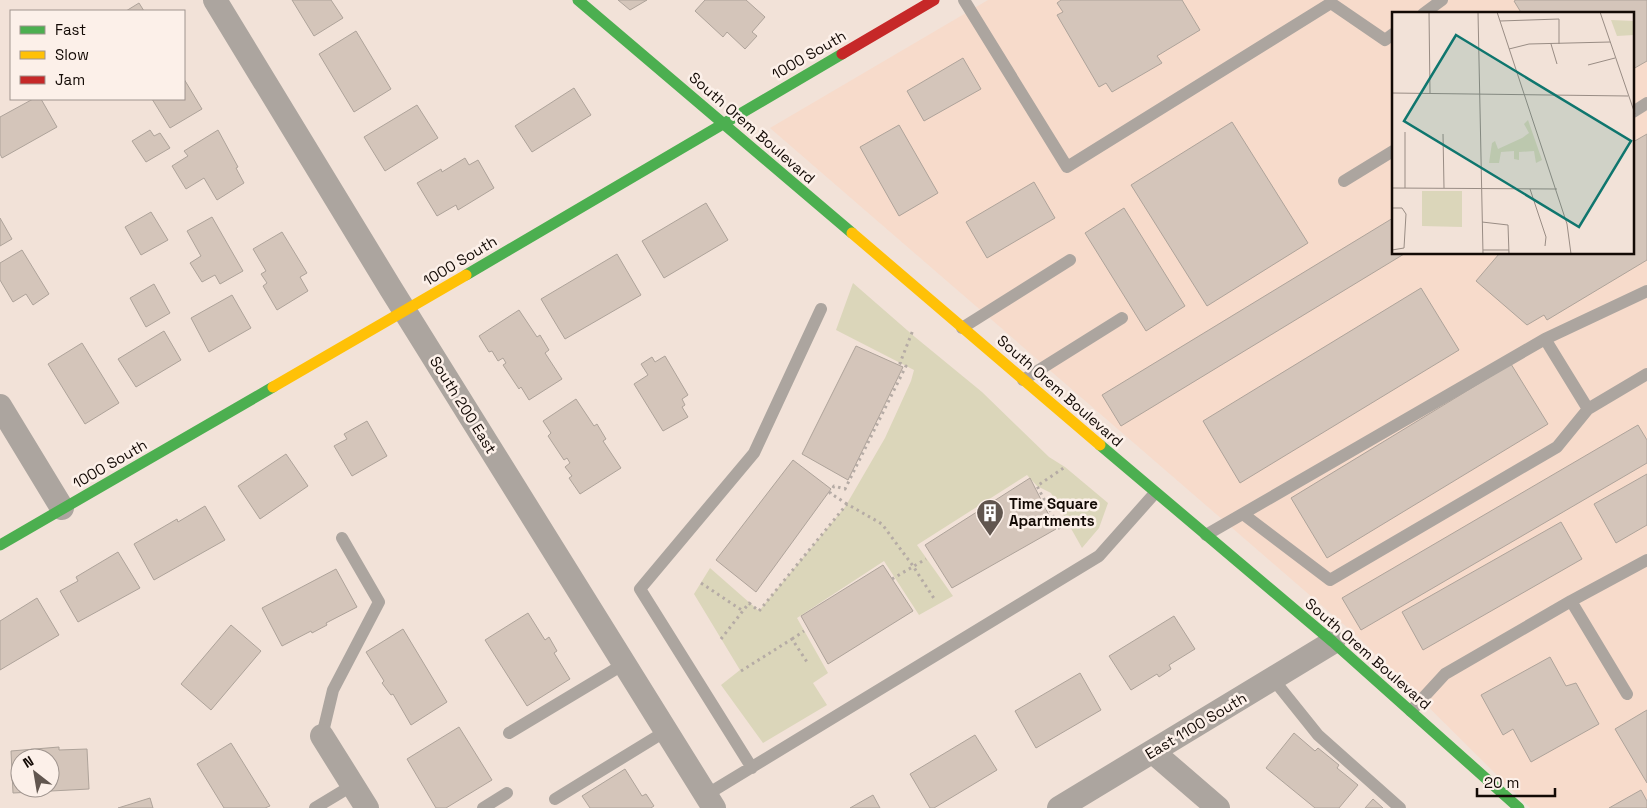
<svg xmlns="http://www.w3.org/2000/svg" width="1647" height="808" font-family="'Space Grotesk',sans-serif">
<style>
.built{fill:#f7dbcb;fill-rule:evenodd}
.green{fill:#dbd6ba}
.building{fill:#d4c5ba;stroke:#aea39a;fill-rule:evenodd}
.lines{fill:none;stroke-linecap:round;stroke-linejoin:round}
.path{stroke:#b5aba5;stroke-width:3;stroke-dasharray:2.5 4;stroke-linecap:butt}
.lane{stroke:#aca59f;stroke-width:12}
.street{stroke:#aca59f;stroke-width:24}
.fast{stroke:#4caf50;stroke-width:11}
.slow{stroke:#ffc107;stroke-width:11}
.jam{stroke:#c62828;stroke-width:11}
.labels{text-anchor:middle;stroke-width:5;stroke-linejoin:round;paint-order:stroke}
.street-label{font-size:15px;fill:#130a05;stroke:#fcf0e9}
.poi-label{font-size:15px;font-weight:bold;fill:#130a05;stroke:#fcf0e9;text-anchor:start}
.inset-road{fill:none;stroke:#998c84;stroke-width:1}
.view{fill:#0f766e;fill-opacity:0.15;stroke:#0f766e;stroke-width:2.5}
.inset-edge{fill:none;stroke:#130a05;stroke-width:2.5}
</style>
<rect width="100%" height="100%" fill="#f2e2d8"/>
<path class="built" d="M988,0H1647V808H1530L1357,636L770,128ZM1393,14H1633V254H1393Z"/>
<path class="green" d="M853,283L915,337L982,392L1049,457L1065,467L1108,503L1099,528L1082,548L1051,493L1037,486L1027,475L917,545L953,596L919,615L884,561L797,618L828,673L813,683L827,705L763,743L721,685L740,670L694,594L710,568L759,611L845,507L885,438L911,381L914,370L836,330Z"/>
<path class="building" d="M292,0H331L343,18L314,36Z
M618,0H647L630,10Z
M705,0H746L765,17L752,32L757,36L745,49L727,32L723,37L695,11Z
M1061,0H1182L1200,30L1157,56L1162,63L1112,92L1106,83L1099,87L1057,15L1063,12L1057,3Z
M1516,0H1647V61L1633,69V14H1557L1556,12L1553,14H1522L1514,1Z
M139,3L144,11H126Z
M356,31L391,89L354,112L319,54Z
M963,58L981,89L924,121L907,91Z
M184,79L202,109L170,128L152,99H184Z
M574,88L591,115L532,152L515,126Z
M33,99H41L57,127L2,158L0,154V117Z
M417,105L438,138L385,171L364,137Z
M1232,122L1308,243L1207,306L1131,185Z
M899,125L938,193L899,216L860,147Z
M150,130L154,136L160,133L170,148L146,162L132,141Z
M218,130L238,167L236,168L244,183L217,200L204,178L186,189L172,166L188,156L184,151Z
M1647,134V260L1547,320L1544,315L1527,325L1476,281L1499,254H1633V142Z
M465,158L469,165L478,160L494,188L458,210L456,205L437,216L417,183L441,169L442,172Z
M1034,182L1055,218L987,258L966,222Z
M706,203L728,240L664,278L642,241Z
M1124,208L1185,306L1146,331L1085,233Z
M151,212L168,240L141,255L125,227Z
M212,217L243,271L220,284L215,275L202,282L190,263L201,256L187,231Z
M0,218L12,239L0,246Z
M1393,218V254H1404L1121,426L1102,395Z
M282,232L307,273L300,277L308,291L277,310L263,286L267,283L261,274L266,271L253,249Z
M22,250L49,294L33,305L26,294L13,302L0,280V263Z
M617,254L641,295L565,339L541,299Z
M154,284L170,313L146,327L130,298Z
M1421,288L1459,350L1240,483L1203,421Z
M232,295L251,328L209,352L191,318Z
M519,310L537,337L540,335L549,350L545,353L562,379L529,400L521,387L519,389L503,365L506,363L503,358L498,361L492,351L489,352L479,336Z
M164,331L181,360L136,387L118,359Z
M82,343L119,403L85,424L48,364Z
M856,346L903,367L848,480L802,454Z
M665,356L688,395L682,399L685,405L682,407L688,417L663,431L634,384L648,375L641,364L652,357L655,362Z
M1511,364L1548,424L1327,558L1291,498Z
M576,399L594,426L597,424L606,439L603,441L621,468L580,494L569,478L572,476L565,467L570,463L567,458L564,460L548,436L551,433L543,421Z
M367,421L387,456L352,476L334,446L347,439L344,434Z
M1638,425L1647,440V463L1361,630L1342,598Z
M286,454L308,486L260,519L238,486Z
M793,460L831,489L756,592L716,560Z
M1647,474V525L1616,543L1594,504Z
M1030,478L1056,529L952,588L925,545Z
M205,506L225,540L154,580L134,544L177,519L178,522Z
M1561,522L1582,559L1423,650L1402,612Z
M118,552L140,588L78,622L60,591L78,581L76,577Z
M883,565L913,611L828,664L801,616Z
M336,569L357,607L326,623L327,625L312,633L311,631L282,646L262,608Z
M37,598L59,635L0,670V621Z
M528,613L545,640L549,637L557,651L554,653L570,679L527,706L485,640Z
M1174,616L1195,649L1169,665L1171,669L1159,677L1157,674L1131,690L1109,656Z
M231,625L261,651L211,710L181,684Z
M403,629L447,702L411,725L393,694L391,695L382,683L384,681L366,652Z
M1550,657L1566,686L1576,683L1599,724L1531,762L1513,729L1503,735L1481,695Z
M1080,673L1101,710L1036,748L1015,711Z
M1647,710V783L1615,729Z
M459,727L492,780L446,808H436L407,759Z
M1294,733L1315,751L1318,748L1339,765L1337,768L1358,785L1339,808H1315L1266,768Z
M975,735L997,770L934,808H930L910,774Z
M231,743L270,806L265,808H224L197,764Z
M59,747V750L87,749L89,789L13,793L11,751ZM20,758H50V788H20Z
M625,769L642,796L646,794L654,806L651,808H590L582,796Z
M1641,790L1647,801V808H1609Z
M873,795L880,808H850Z
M150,798L153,808H118Z
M1373,799L1383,808H1365Z"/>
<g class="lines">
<path class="path" d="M847,504L830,493L834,486L845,489L906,366L900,363L913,330
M1060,529L1037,486L1065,467
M892,579L926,559
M701,583L743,611
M721,639L749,603L759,611L847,504L882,524L913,566L935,600
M792,639L804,631
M741,671L792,639L807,662"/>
<path class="lane" d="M964,0L1067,167L1331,3L1385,40L1393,34
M1423,14L1442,0
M1633,112L1647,103
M1344,181L1393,151
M962,328L1070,260
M1545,339L1647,291
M1023,380L1122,318
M1243,514L1330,580L1557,447L1588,409
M1206,535L1545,339L1588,409L1647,374
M1571,601L1627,694
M1273,679L1318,735L1400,808
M1411,711L1445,674L1571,601L1647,560
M509,733L624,664
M322,736L333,690L379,602L342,538
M752,768L640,589L754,453L821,309
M706,795L1099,556L1155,493
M555,799L666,731
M315,808L353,785
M483,808L507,793"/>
<path class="street" d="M215,0L391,289L714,808
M0,406L62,508
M322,736L367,808
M1153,752L1218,808
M1059,808L1333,642"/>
<path class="fast" d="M578,0L852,233
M466,275L842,54
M1100,445L1333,642L1519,808
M0,545L273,387"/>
<path class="slow" d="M852,233L1100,445
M273,387L466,275"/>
<path class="jam" d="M842,54L934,0"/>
</g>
<defs>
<symbol id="building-pin" viewBox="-11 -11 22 30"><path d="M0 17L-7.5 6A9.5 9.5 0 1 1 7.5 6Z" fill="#61564f" stroke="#fcf0e9"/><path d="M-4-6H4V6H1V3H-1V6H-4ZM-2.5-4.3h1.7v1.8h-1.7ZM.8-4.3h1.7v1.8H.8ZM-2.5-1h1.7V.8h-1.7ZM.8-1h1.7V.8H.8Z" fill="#fff"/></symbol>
</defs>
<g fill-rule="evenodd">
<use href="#building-pin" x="974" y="497" width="32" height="43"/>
</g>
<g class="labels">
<g class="street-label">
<text transform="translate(809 55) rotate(-30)" y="5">1000 South</text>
<text transform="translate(752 128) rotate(41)" y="5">South Orem Boulevard</text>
<text transform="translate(460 261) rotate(-31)" y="5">1000 South</text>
<text transform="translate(1060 391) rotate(41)" y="5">South Orem Boulevard</text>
<text transform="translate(463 405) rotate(58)" y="5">South 200 East</text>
<text transform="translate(110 464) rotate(-30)" y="5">1000 South</text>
<text transform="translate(1368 654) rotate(41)" y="5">South Orem Boulevard</text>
<text transform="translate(1196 726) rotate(-31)" y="5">East 1100 South</text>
</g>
<g class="poi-label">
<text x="1009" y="509">Time Square<tspan x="1009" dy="17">Apartments</tspan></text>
</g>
</g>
<g transform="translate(1392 12)">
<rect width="242" height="242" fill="#f2e2d8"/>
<path d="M219,8L242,9V23L225,24ZM136,108L150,148L144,151L142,139L127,140V148L122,147V139L109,140L107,151H97L100,131L103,129L106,137L130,126L137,121L132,112ZM30,179H70V215L30,214Z" fill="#dbd6ba"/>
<path class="inset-road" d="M37,0L38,81M86,0L91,242M105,0L175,212L179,242M208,0L243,102M108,9L167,7V32M159,32L165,52M117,37L137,32L218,30M196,53L223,46M0,81L236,84M13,120V176M51,122L52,176M0,176L165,177M138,177L154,225L153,234M0,196H10L14,202L12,236L0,238M90,210L116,213L117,242M91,238H117"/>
<path class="view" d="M64,23L239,129L187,215L12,109Z"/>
<rect width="242" height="242" class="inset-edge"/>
</g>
<rect x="10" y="10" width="175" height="90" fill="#fcf0e9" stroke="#9f948e"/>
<rect x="20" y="26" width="25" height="8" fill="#4caf50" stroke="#9f948e"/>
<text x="55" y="35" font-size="15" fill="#130a05">Fast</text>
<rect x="20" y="51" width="25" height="8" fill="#ffc107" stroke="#9f948e"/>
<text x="55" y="60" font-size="15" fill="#130a05">Slow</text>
<rect x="20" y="76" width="25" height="8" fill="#c62828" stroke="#9f948e"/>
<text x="55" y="85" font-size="15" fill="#130a05">Jam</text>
<g transform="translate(35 773) rotate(329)"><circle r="24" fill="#fcf0e9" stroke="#9f948e"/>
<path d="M0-4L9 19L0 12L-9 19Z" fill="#61564f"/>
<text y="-8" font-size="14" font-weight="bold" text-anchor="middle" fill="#130a05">N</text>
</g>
<path d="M1477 788v8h78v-8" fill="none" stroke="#130a05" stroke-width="2.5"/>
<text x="1484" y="788" font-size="15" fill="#130a05" stroke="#fcf0e9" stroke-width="4" paint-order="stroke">20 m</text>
</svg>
